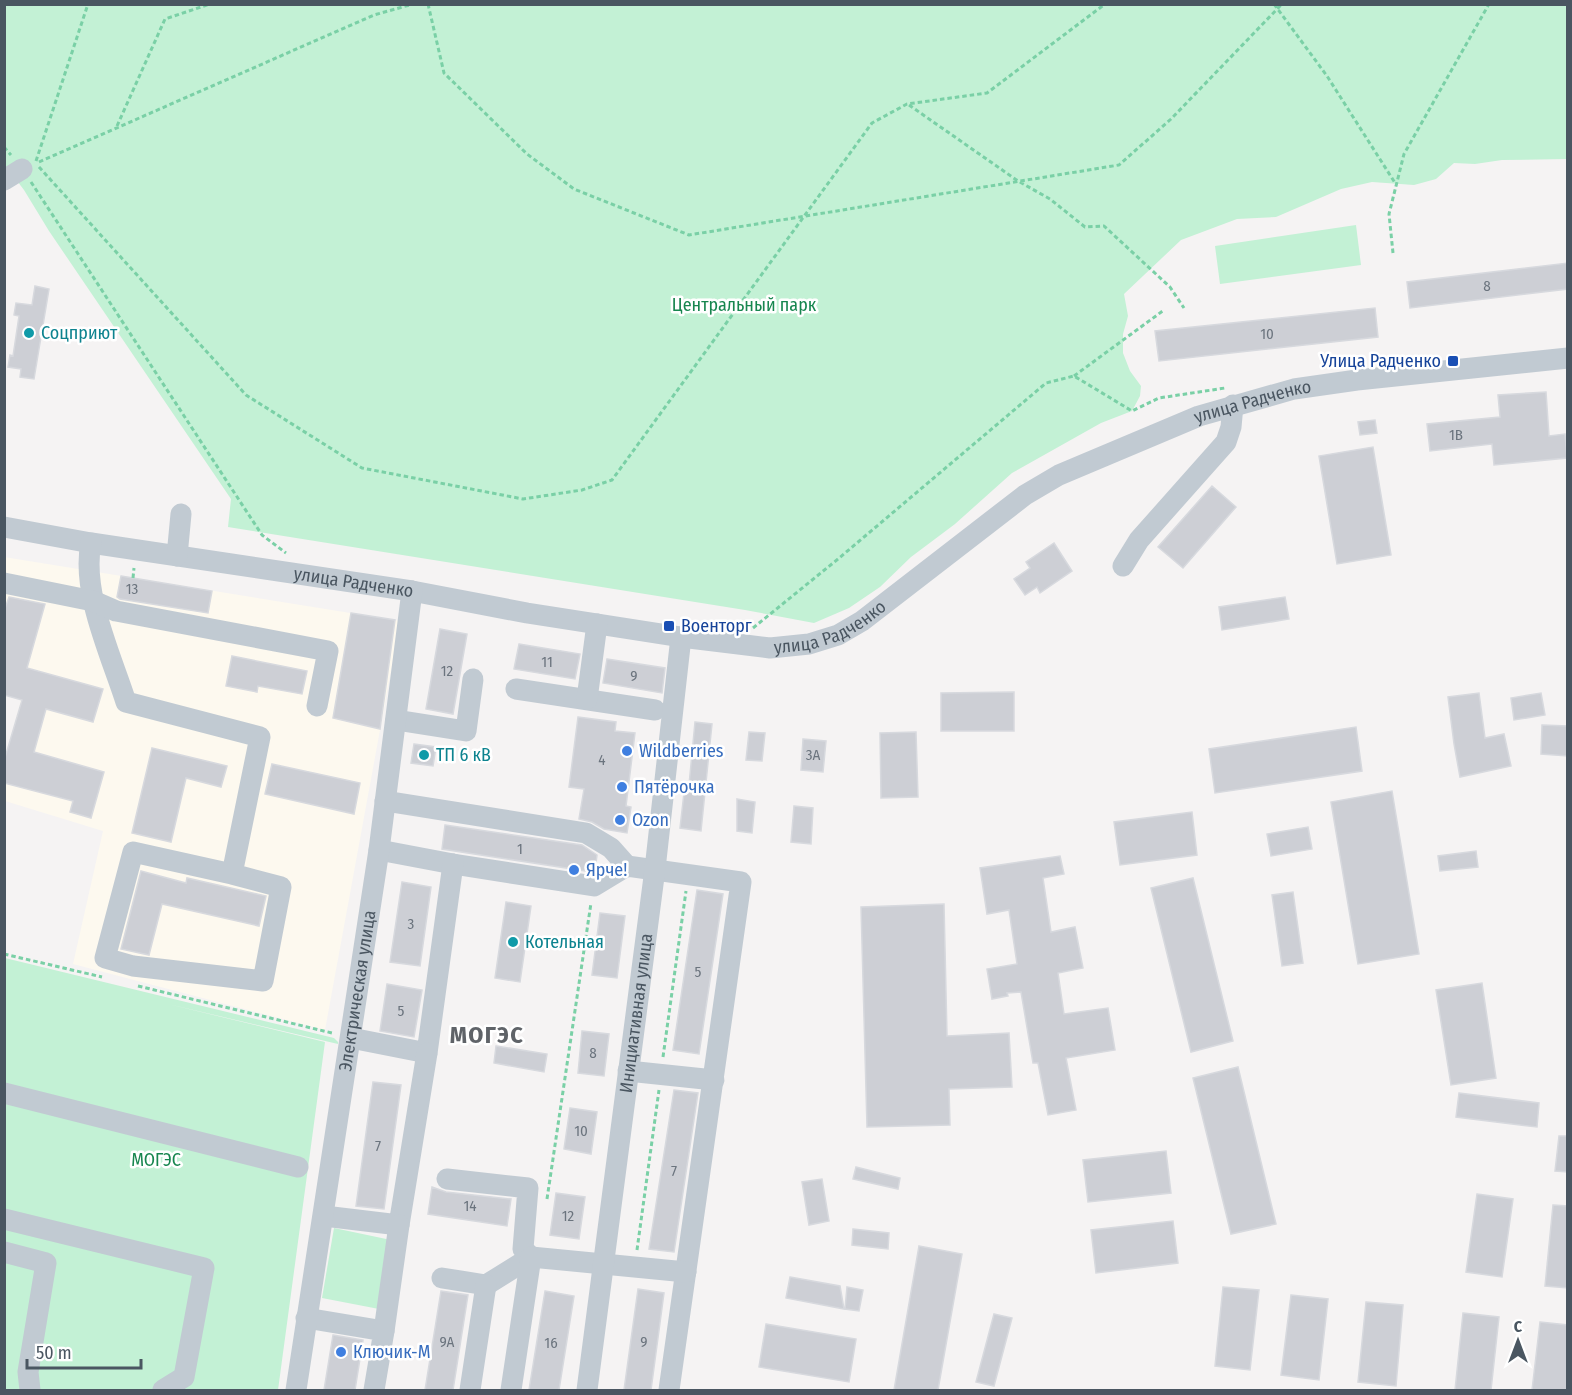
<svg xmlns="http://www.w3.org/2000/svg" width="1572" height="1395" font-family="'Fira Sans Condensed',sans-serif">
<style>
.commercial{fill:#fdf9ef}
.green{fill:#c3f1d5}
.building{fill:#cdcfd5;stroke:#d7d9de;stroke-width:1.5}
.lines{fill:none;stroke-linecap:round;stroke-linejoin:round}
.path{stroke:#7ad0a6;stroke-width:3;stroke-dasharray:4.5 3;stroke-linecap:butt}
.minor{stroke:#c1cad2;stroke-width:21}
.culture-dot{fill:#0f9aa8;stroke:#fff;stroke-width:2}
.transit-dot{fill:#1a4fb4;stroke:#fff;stroke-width:2}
.shop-dot{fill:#3f7fe0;stroke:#fff;stroke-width:2}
.labels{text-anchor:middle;stroke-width:5;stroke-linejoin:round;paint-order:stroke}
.number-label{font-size:15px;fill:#6b747e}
.park-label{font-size:18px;fill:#17864f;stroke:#fff}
.culture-label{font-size:18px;fill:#0d838f;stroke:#fff;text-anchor:start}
.transit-label{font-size:18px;fill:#164399;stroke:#fff;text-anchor:end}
.street-label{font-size:18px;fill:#4a5661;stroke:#fff}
.shop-label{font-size:18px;fill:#366cbe;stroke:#fff;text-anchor:start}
.district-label{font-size:24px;font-weight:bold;letter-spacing:1.5px;fill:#5f6368;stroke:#fff}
</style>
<rect width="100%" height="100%" fill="#f5f3f3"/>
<path class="commercial" d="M4,557L400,621L325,1030L73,964L103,831L5,801V761L21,700L5,695Z"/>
<path class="green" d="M5,5H1567V159L1502,160L1475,164L1454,163L1436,179L1414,185L1372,182L1341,189L1276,217L1237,219L1181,240L1124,294L1128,316L1123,334V353L1130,371L1141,386L1140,396L1132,411L1101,423L1012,473L955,524L911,557L880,587L849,608L814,623L745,610L228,527L231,499L49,231L24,190L5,165Z
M1356,225L1361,265L1220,284L1215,246Z
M5,958L334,1038L338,1042V1044L168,1004L325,1042L278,1390H5Z
M334,1228L391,1240L379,1309L322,1298Z"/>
<path class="building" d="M1568,263V289L1410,308L1407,282Z
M35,286L49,289L34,379L20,377L21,369L8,367L10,355L13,356L19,316L14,315L16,303L32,305Z
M1375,308L1378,337L1159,361L1155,331Z
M1546,392L1549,436L1565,434L1567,458L1494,465L1492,444L1430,451L1427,424L1500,417L1498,395Z
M1375,420L1377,433L1360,435L1358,422Z
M1373,447L1391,555L1337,564L1319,456Z
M1212,486L1236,507L1183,568L1158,547Z
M1054,543L1072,571L1040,593L1037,587L1025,595L1014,579L1030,568L1026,562Z
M121,576L212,591L208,613L120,599L117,597Z
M9,597L45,604L27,668L103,689L93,722L46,709L34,752L104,772L91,818L70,812L73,801L4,783V761L22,700L4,695V611Z
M1285,597L1289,619L1222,630L1219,607Z
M351,613L395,620L380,729L333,718Z
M440,629L467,634L453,714L426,709Z
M519,644L580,654L575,679L514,669Z
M232,656L307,671L302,694L258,686L257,692L226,686Z
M607,659L665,668L662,693L603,683Z
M1014,692V731H941V693Z
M1479,693L1485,738L1504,734L1511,766L1460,777L1454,744L1448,697Z
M1541,693L1545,715L1514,720L1511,698Z
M578,717L616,722L615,731L635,733L626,806L631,807L627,833L604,829L592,822L579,819L584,789L569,787Z
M695,722L712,724L701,831L680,828L685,784L689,785Z
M1542,725L1568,726V756L1541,754Z
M1356,727L1362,771L1215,793L1209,749Z
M749,732L765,733L762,761L746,760Z
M916,732L918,797L881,798L880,733Z
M803,739L826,741L823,772L801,770Z
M414,744L436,747L433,766L411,763Z
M152,748L227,766L221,787L186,778L171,842L132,833Z
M272,764L360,783L354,814L265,794Z
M1392,791L1419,954L1358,964L1331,802Z
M737,799L755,802L752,833L737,831Z
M794,806L813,808L811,844L791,842Z
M1192,812L1197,855L1120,865L1114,822Z
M445,825L582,845L597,855L595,871L592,872L442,849Z
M1308,827L1312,849L1271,856L1267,834Z
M1476,851L1478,867L1440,871L1438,856Z
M1060,856L1064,874L1043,878L1051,932L1075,927L1083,968L1058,973L1064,1014L1108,1008L1115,1050L1066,1058L1076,1110L1048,1115L1038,1063H1033L1021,992L1007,993L1008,996L992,999L987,969L1017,964L1009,910L987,914L980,868Z
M141,871L186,883L187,878L266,896L259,926L162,904L149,955L121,949Z
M1193,878L1233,1041L1191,1052L1151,888Z
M402,882L431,887L420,966L390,962Z
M697,890L723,894L699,1054L673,1050Z
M1293,892L1303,963L1282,966L1272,895Z
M506,902L531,906L520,982L495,978Z
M944,904L947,1036L1009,1033L1012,1087L949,1089L950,1125L867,1127L861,907Z
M600,913L625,916L617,978L592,975Z
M1482,983L1496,1078L1451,1085L1436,990Z
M387,984L422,990L414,1037L380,1031Z
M582,1031L609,1034L604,1076L578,1073Z
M496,1046L547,1054L544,1072L494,1063Z
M1238,1067L1276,1224L1231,1234L1193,1078Z
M373,1082L401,1085L384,1209L356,1206Z
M674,1090L698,1093L674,1252L649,1249Z
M1459,1093L1539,1103L1537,1127L1456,1117Z
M570,1108L597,1112L591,1154L564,1149Z
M1559,1136H1568V1172L1555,1171Z
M1166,1151L1171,1193L1088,1202L1083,1160Z
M856,1167L900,1178L898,1189L853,1179Z
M822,1179L829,1221L809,1225L802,1182Z
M432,1187L446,1192L511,1199L507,1226L428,1214Z
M556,1193L585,1197L579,1239L550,1235Z
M1477,1194L1513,1199L1502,1277L1466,1272Z
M1553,1205L1568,1206V1288L1545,1286Z
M1173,1221L1178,1263L1096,1273L1091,1230Z
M853,1229L889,1233L888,1249L852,1245Z
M919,1246L962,1254L938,1390H894Z
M790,1277L840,1286L844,1309L786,1298Z
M847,1287L863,1290L859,1311L845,1309Z
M1223,1287L1259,1290L1250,1370L1215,1366Z
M638,1289L664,1293L651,1390H624Z
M441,1291L468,1295L453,1390H425Z
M545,1291L574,1296L559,1390H529Z
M1291,1295L1328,1299L1319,1380L1281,1375Z
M1366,1302L1403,1305L1396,1386L1358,1382Z
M1463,1313L1499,1317L1491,1390H1455Z
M994,1314L1012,1318L994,1386L976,1382Z
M1540,1322L1568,1325V1390H1532Z
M766,1324L856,1339L849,1382L759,1367Z
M333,1335L363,1340L355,1390H324Z"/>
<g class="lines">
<path class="path" d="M428,4L444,73L527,154L574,189L689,235L1119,165L1171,119L1282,4
M1274,4L1327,76L1397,186
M909,105L1018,181L1050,199L1085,227L1104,226L1170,287L1184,308
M117,126L165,19L210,4
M4,147L11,155
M36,161L88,4
M39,162L374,15L413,4
M39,167L246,395L362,468L523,499L582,490L612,480L872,123L907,104L987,93L1105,4
M31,182L262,535L286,553
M1393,253L1389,214L1404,154L1489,4
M1074,376L1164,310
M133,578L134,568
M753,628L838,559L1046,383L1074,376L1132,411L1159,398L1225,388
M4,954L102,977
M138,986L332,1033
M663,1057L686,891
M547,1199L591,903
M637,1250L659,1090"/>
<g class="minor">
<path d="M4,180L22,169"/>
<path id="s1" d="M4,527L91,543L412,591L527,613L681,637L770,648L809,644L838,635L862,621L1025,495L1059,475L1199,416L1294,389L1357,380L1568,358"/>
<path d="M91,543C81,592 111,655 126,702L260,737L232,874L281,887L263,981L133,966L105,958L133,852L232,874"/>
<path d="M177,556L181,514"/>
<path d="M1123,566L1139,540L1226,442L1231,427L1233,405"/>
<path d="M4,583L93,601L116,611L328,651L317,706"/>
<path d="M516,689L655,710"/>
<path d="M587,699L597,624"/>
<path d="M396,720L466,731L473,679"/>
<path d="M385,801L586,833L611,848L627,866"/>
<path d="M379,850L453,864L594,886L627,866L741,882L669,1390"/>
<path d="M351,1038L427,1053L453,864"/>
<path d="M628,1071L714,1080"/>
<path d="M4,1093L298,1167"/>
<path d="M324,1216L399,1225L427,1053"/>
<path d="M4,1219L204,1268L184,1377L163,1390"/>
<path d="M4,1252L46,1263L28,1372L30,1390"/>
<path d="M442,1278L486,1285L531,1257L523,1249L528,1188L447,1179"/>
<path d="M306,1318L384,1331L374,1390"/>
<path d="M384,1331L399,1225"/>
<path id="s2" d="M296,1390L379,850L412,591"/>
<path d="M470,1390L486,1285"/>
<path d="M511,1390L531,1257L686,1272"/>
<path id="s3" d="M587,1390L655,869L681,637"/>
</g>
</g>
<g class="culture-dot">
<circle cx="29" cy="333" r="6"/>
<circle cx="424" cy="755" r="6"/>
<circle cx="513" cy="942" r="6"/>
</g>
<g class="transit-dot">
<rect x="1447" y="355" width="12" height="12" rx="3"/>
<rect x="663" y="620" width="12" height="12" rx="3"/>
</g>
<g class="shop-dot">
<circle cx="627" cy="751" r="6"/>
<circle cx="622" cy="787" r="6"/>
<circle cx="620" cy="820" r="6"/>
<circle cx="574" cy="870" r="6"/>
<circle cx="341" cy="1352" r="6"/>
</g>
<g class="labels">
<g class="number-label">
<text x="1487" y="291">8</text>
<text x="1267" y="339">10</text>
<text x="1456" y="440">1В</text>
<text x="132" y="594">13</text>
<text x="547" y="667">11</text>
<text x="447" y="676">12</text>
<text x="634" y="681">9</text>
<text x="813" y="760">3А</text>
<text x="602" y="765">4</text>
<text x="520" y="854">1</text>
<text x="411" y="929">3</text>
<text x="698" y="977">5</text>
<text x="401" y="1016">5</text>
<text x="593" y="1058">8</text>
<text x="581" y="1136">10</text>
<text x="378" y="1151">7</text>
<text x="674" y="1176">7</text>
<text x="470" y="1211">14</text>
<text x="568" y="1221">12</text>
<text x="447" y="1347">9А</text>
<text x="644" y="1347">9</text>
<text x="551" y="1348">16</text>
</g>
<g class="park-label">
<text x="744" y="311">Центральный парк</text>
<text x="156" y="1166">МОГЭС</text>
</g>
<g class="culture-label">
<text x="41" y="339">Соцприют</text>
<text x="436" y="761">ТП 6 кВ</text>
<text x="525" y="948">Котельная</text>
</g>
<g class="transit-label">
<text x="1441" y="367">Улица Радченко</text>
<text x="681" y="632" text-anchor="start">Военторг</text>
</g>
<g class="street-label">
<text dy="6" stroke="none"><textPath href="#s1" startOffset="1326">улица Радченко</textPath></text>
<text dy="6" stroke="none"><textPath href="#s1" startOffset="354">улица Радченко</textPath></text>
<text dy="6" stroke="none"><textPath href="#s1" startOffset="840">улица Радченко</textPath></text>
<text dy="6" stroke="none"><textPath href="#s2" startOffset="404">Электрическая улица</textPath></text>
<text dy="6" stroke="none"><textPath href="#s3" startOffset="380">Инициативная улица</textPath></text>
</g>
<g class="shop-label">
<text x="639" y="757">Wildberries</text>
<text x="634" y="793">Пятёрочка</text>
<text x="632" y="826">Ozon</text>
<text x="586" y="876">Ярче!</text>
<text x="353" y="1358">Ключик-М</text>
</g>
<g class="district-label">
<text x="487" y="1043">МОГЭС</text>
</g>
</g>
<rect width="1572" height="1395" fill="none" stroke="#4a5661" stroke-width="12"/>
<g transform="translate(1518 1341)" stroke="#ffffff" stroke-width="4.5" paint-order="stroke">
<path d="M0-4.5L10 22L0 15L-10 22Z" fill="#4a5661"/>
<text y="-9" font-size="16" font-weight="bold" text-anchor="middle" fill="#4a5661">С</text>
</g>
<path d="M27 1359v9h114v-9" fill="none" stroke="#4a5661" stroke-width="3"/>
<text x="36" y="1359" font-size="18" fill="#4a5661" stroke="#ffffff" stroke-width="4.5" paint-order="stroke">50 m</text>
</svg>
